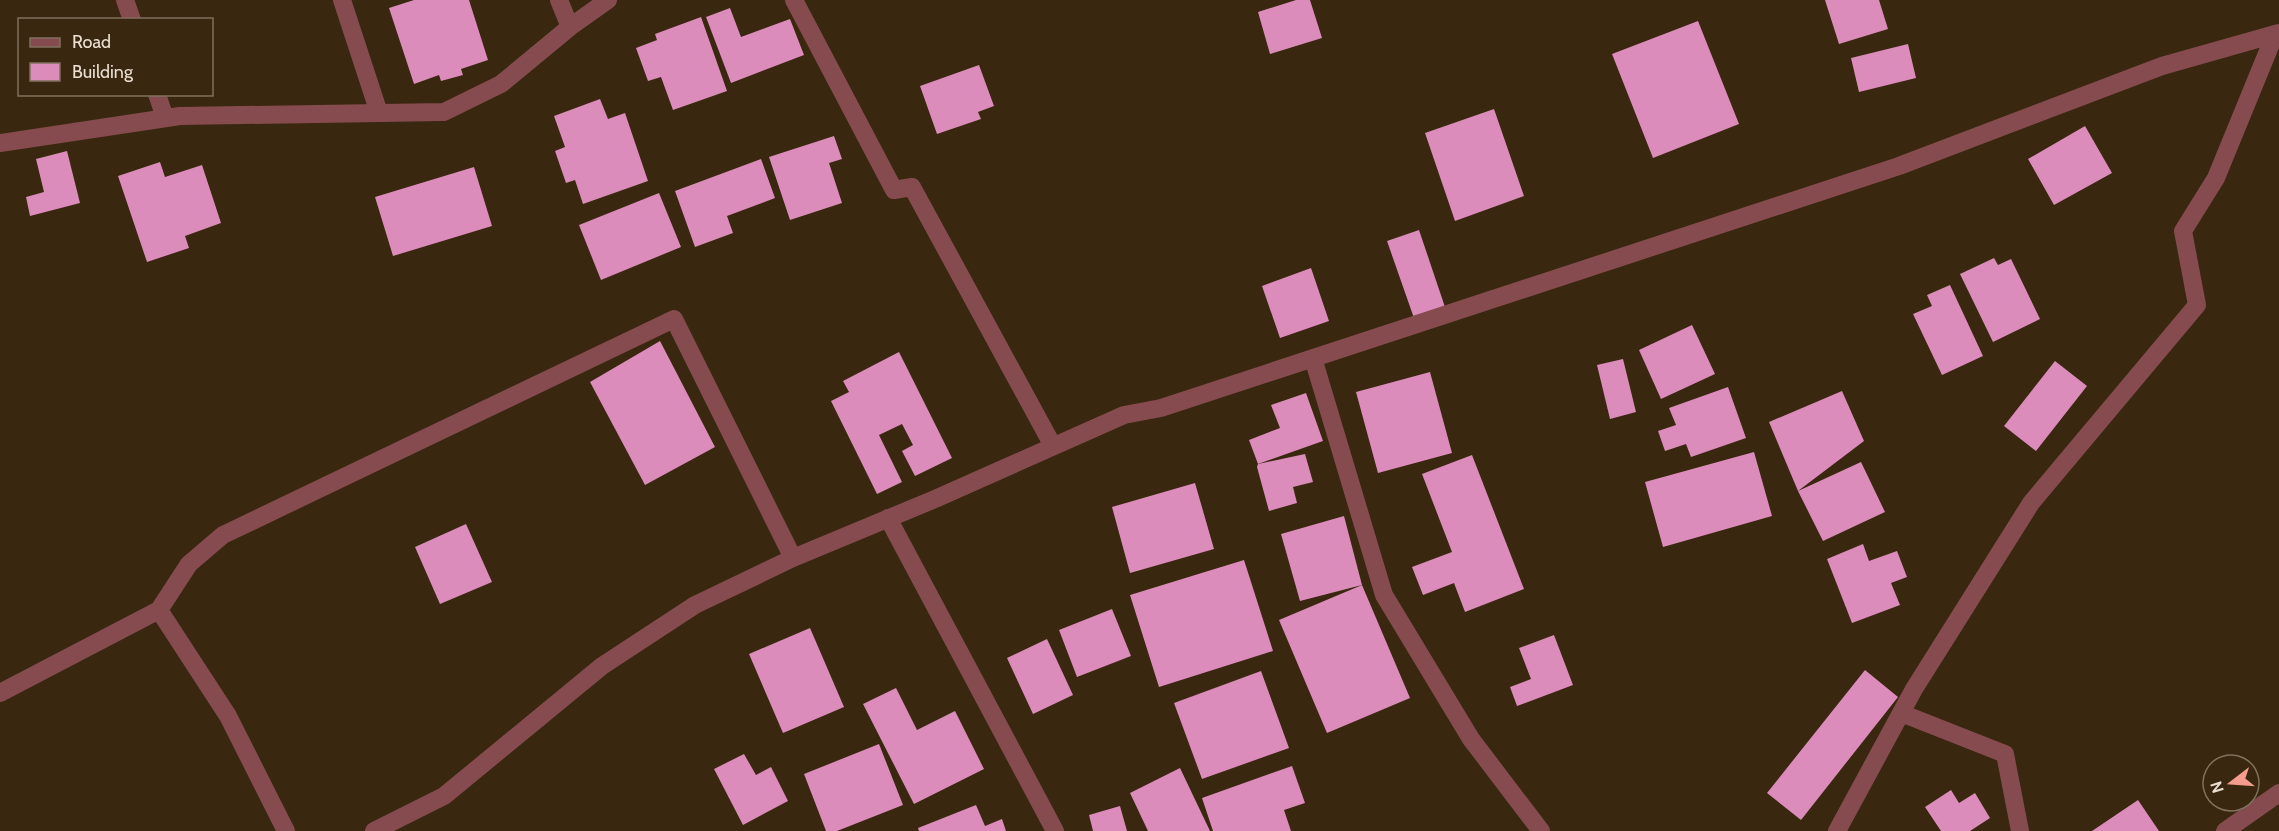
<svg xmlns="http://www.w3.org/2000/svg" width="2279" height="831" font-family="Cabin,sans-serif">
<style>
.building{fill:#dc8cbb}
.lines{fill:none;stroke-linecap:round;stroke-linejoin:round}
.minor{stroke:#854b4e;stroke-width:18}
</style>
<rect width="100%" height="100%" fill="#39270f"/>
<path class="building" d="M414,0H469L488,60L461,69L463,75L441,81L439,75L414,84L389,8Z
M1296,0H1310L1322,38L1270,54L1258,12Z
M1825,0H1879L1888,29L1839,44Z
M730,8L741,37L790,19L804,55L731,83L706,17Z
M701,17L727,91L673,110L661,77L648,81L636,48L657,40L655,34Z
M1698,21L1739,124L1653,158L1612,54Z
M1908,44L1916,78L1859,92L1851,58Z
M979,65L994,106L978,112L981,119L937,134L920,86Z
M600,99L608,119L625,113L648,181L583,204L575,180L566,183L555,151L565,147L554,116Z
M1494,109L1524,196L1455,221L1425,133Z
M2085,126L2112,173L2054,205L2028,159Z
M834,136L842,159L829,163L842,203L790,220L769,157Z
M67,151L80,203L30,216L26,197L44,192L36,159Z
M761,159L775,198L727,216L733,233L695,247L675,191Z
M160,162L165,177L202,165L221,223L185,236L189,248L147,262L118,176Z
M474,167L492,226L393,256L375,197Z
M659,193L681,247L601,280L579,225Z
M1419,230L1446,310L1415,321L1387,241Z
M1994,258L1998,265L2011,259L2040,319L1993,342L1960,274Z
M1311,268L1329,321L1280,338L1262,286Z
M1950,285L1983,356L1942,375L1913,314L1932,306L1927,295Z
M1692,325L1715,374L1661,399L1639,350Z
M660,341L715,447L645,485L590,382Z
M899,352L952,458L915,476L902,451L913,445L902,424L879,435L902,482L877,494L831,401L849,392L843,381Z
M1623,359L1636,412L1610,419L1597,365Z
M2055,361L2087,386L2036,451L2004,426Z
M1430,372L1452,453L1378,473L1356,392Z
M1728,387L1746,438L1691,457L1686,444L1665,451L1658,431L1676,425L1669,408Z
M1842,391L1864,441L1798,491L1769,422Z
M1306,393L1323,441L1258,464L1249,440L1280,428L1271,405Z
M1754,452L1772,516L1663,547L1645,482Z
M1305,454L1313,482L1293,487L1297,503L1269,511L1257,467L1258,464Z
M1472,455L1524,589L1465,612L1454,583L1423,595L1412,567L1452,552L1422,474Z
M1861,462L1885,512L1823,541L1798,491Z
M1195,483L1214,549L1130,573L1112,507Z
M1344,516L1362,585L1300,601L1281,534Z
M466,524L492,582L440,604L415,547Z
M1863,544L1869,561L1897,551L1907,577L1891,583L1900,605L1852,623L1827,559Z
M1244,560L1273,651L1159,687L1130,595Z
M1362,585L1410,698L1327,733L1279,620Z
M1112,609L1131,656L1077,677L1059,630Z
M810,628L844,707L783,733L749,654Z
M1554,635L1573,685L1517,706L1510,687L1531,679L1519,648Z
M1047,639L1073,695L1033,714L1007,658Z
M1865,670L1898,697L1801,820L1767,793Z
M1261,671L1289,748L1202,779L1174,703Z
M896,688L917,730L955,711L984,769L914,804L863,704Z
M879,744L903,805L837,831H826L804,774Z
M744,754L756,775L771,767L788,801L743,825L714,769Z
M1292,766L1305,803L1284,810L1291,831H1213L1202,798Z
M1180,768L1210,831H1148L1130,793Z
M1951,790L1959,803L1975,793L1990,818L1970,831H1941L1925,807Z
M2138,800L2159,831H2092Z
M976,805L985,826L1002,819L1006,831H919L918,828Z
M1120,806L1127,831H1093L1089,815Z"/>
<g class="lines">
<path class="minor" d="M125,0L132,20
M342,0L379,113
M559,0L570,27
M794,0L894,190L912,187L1053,446
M157,94L165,118
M0,143L180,116L444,112L501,84L570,27L608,0
M1313,358L1384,595L1471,739L1541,831
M888,518L1055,831
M0,693L159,610
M1901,713L2005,754L2020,831
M286,831L228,716L159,610L189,564L223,535L674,319L793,558
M374,831L444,796L602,666L695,605L793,558L935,499L1124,415L1161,408L1899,166L2162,66L2279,33
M1837,831L1914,689L2031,503L2197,305L2183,231L2216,178L2275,34
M2225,831L2279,793"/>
</g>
<rect x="18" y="18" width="195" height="78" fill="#39270f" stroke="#80715d" stroke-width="1.5"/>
<rect x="30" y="38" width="30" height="9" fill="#854b4e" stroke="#80715d" stroke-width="1.5"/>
<text x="72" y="48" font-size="18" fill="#eadfd1">Road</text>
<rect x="30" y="63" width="30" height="18" fill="#dc8cbb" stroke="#80715d" stroke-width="1.5"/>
<text x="72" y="78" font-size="18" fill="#eadfd1">Building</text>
<g transform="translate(2231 783) rotate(253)"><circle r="28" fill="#39270f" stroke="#80715d" stroke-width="1.5"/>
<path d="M0-4.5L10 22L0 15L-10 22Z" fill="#f59d8d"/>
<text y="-9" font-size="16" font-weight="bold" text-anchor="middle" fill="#eadfd1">N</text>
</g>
</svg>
